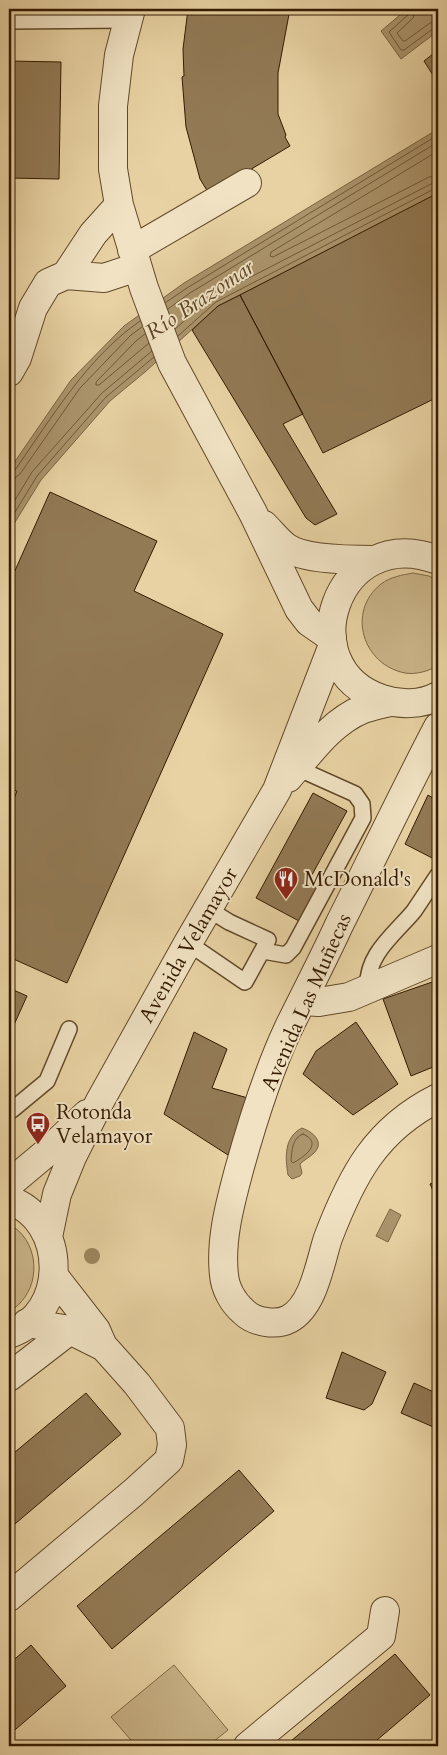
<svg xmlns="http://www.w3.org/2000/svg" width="447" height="1755" font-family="Cardo,serif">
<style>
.green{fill:#c9b387;stroke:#7e6744}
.water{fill:#ab946c;stroke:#7b6441}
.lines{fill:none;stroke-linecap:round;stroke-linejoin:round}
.shore{stroke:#705836;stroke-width:1}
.building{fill:#927a55;stroke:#341b00}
.service-casing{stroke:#614929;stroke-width:18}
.minor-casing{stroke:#614929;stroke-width:30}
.tertiary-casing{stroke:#614929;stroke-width:30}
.service{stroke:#f0e2c3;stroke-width:15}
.minor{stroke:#f0e2c3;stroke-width:28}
.tertiary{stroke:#f0e2c3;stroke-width:28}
.tree{fill:#9e875f}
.labels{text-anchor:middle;stroke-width:4;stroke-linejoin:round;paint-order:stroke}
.poi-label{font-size:21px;fill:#341b00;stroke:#f0e2c3;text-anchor:start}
.street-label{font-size:21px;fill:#341b00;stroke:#f0e2c3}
.water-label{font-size:22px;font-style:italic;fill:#5e4526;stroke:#f0e2c3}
</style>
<rect width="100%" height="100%" fill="#e8d2a3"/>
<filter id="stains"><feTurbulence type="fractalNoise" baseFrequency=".004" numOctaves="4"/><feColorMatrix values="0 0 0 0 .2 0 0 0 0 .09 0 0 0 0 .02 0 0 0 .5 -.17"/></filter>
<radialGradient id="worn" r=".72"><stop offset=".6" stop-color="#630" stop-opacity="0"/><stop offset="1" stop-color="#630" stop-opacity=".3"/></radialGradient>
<path class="green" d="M413,573L429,576L438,581V666C428,671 416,675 405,673C363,665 346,612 381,584C390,577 402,575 413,573Z
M9,1224C37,1239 42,1279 21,1302C18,1306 13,1309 9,1312Z
M174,1665L228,1730L208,1746H136L111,1717Z"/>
<path class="water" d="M407,9H438V31L401,59L381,31Z
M438,129V193L218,306L145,372L110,401L41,480L9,532V470L71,380L124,326L184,283Z
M302,1128C313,1132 325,1142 314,1153C310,1157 304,1160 300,1164L302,1173L300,1176L292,1179L288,1175C285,1157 284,1137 302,1128Z
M390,1209L401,1215L388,1242L376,1236Z"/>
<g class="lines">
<path class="shore" d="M410,9L409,14L389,32L401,50H404L434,28L438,27
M416,9L413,18L397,33L403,41H405L430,23L438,21
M438,151L271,252L270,256L273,257L429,177L438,175
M165,303L187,288L438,135
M168,309L190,293L438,142
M175,329L212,297L431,184L438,182
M145,334L136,341L96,382V385H99L149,343
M178,336L216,302L434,189H438
M9,472L15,470C52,417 87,358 140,321
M9,479L15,478L20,474L80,388L131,335L142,327
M9,510L32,472L102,393L152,351
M9,522L37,476L106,397L154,357
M303,1134C324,1143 304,1157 293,1163L291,1161C292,1150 292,1138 303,1134Z"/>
</g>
<path class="building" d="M188,9H290L278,73V114L286,135L285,137L290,146L248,171L211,197L200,179L186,127L182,77L184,76L183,49Z
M438,50V79L436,80L424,61Z
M9,61L61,62L59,179L9,178Z
M438,193V397L323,453L240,295Z
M240,295L303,414L283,424L337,514L315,525L306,518L192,330L218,306Z
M50,492L157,541L134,591L223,634L67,983L9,957V811L17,791L9,788V584Z
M313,793L347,811L308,882L318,887L299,921L256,898Z
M428,795L438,801V861L405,844Z
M438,980V1065L411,1076L383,999Z
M9,988L27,996L9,1036Z
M356,1022L398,1084L353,1115L303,1074L316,1051Z
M194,1032L227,1049L212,1088L248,1098L228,1155L164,1114Z
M438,1181V1201L430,1184Z
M342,1352L386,1372L372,1404L364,1410L326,1398Z
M414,1383L438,1394V1429L401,1413Z
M86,1393L121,1434L9,1529V1457Z
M239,1470L274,1511L112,1649L77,1606Z
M31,1645L66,1686L9,1735V1664Z
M395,1654L430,1695L370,1746H285Z"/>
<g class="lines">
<defs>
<path id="service" d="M9,21L128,20
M188,943L245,982L268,940L229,922L208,909
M263,951L286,955L293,948L363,818L362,804L355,794L297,768
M368,989C365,955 395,934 414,911C422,899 430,887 438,875
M9,1110H12L47,1081L69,1029"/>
<path id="minor" d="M131,9L119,55L113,106V169L119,205L144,288L172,363L253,513L299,609L309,622L332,638
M132,250L247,183
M66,275L93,234L119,205
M9,372L17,358L33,308L48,283L66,275L104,278L137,267
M264,525C271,532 278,541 286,547C303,560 353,560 375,560
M303,1001L319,1002L349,997L438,959
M54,1276L96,1330L103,1346
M9,1377L70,1330
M9,1597L134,1492L169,1460L172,1445L170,1428L137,1384L104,1347L70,1330L27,1323
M248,1746L381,1636L385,1611"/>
<path id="tertiary" d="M438,560C336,521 288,668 382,699C400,705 421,705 438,696
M438,727C404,792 372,859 339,925C323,960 305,994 288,1029C267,1074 252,1123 239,1170C230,1204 220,1240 224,1275C225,1288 233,1303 244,1312C254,1322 276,1326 289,1319C314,1306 320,1262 328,1238C352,1175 376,1129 438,1098
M288,778C310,753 331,722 363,709C372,706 381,704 390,702
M9,1184L46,1153L87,1114
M9,1200C68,1220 69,1314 9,1334
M48,1237L57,1194L72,1157L100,1101L188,943L277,790L333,645"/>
</defs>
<use href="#service" class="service-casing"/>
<use href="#minor" class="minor-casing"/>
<use href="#tertiary" class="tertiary-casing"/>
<use href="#service" class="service"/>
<use href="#minor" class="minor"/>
<use href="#tertiary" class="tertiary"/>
</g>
<circle class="tree" cx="92" cy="1256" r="8"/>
<defs>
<symbol id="restaurant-pin" viewBox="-11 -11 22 30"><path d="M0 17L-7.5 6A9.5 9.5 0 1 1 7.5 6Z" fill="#8f2418" stroke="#f0e2c3"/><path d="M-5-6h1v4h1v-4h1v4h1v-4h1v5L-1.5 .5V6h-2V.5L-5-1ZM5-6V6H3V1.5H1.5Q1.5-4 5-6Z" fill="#fff"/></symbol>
<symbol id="bus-pin" viewBox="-11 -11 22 30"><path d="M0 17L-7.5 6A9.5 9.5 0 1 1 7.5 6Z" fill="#8f2418" stroke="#f0e2c3"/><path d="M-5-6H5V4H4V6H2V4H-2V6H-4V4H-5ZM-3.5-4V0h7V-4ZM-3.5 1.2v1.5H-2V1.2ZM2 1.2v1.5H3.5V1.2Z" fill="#fff"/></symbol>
</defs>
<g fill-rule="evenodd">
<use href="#restaurant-pin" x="272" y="865" width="28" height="38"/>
<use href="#bus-pin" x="24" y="1110" width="28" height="38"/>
</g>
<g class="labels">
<g class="poi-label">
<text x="304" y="886">McDonald's</text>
<text x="56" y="1119">Rotonda<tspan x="56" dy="24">Velamayor</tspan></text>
</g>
<g class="street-label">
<text transform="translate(188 945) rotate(-60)" y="7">Avenida Velamayor</text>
<text transform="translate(306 1002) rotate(-66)" y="7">Avenida Las Muñecas</text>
</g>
<g class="water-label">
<text transform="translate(199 299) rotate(-34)" y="8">Río Brazomar</text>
</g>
</g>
<rect width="447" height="1755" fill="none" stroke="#e8d2a3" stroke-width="30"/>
<rect x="10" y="10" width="427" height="1735" fill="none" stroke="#341b00" stroke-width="2.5"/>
<rect x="15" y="15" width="417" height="1725" fill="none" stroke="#341b00"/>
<rect width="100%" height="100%" filter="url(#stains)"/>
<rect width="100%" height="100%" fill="url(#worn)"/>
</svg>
